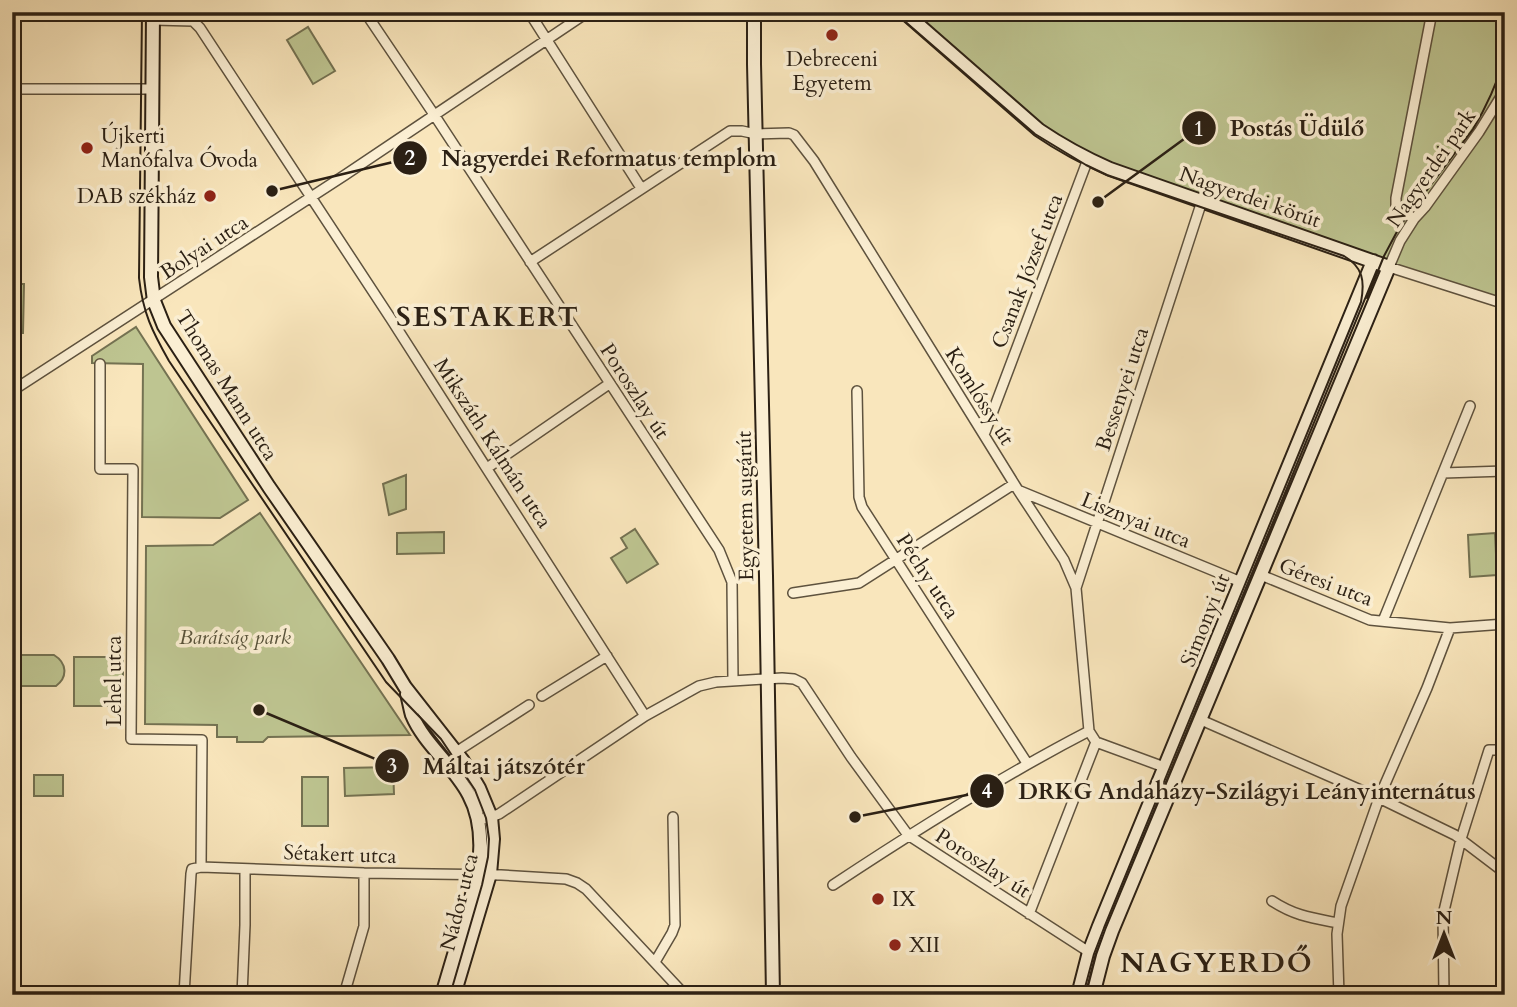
<svg xmlns="http://www.w3.org/2000/svg" width="1517" height="1007" font-family="Cardo,serif">
<style>
.green{fill:#bec591;stroke:#747252;stroke-width:2}
.lines{fill:none;stroke-linecap:round;stroke-linejoin:round}
.street-casing{stroke:#5e523e;stroke-width:12}
.secondary-casing{stroke:#2b2014;stroke-width:16}
.street{stroke:#fbefd3;stroke-width:9}
.secondary{stroke:#fbefd3;stroke-width:12}
.tram{stroke:#2b2014;stroke-width:2}
.poi-dot{fill:#8f2418;stroke:#fbefd3;stroke-width:2.5}
.labels{text-anchor:middle;stroke-width:7;stroke-linejoin:round;paint-order:stroke}
.poi-label{font-size:21px;fill:#2b2014;stroke:#fbefd3;text-anchor:start}
.street-label{font-size:21px;fill:#2b2014;stroke:#fbefd3}
.park-label{font-size:21px;font-style:italic;fill:#57523a;stroke:#fbefd3}
.district-label{font-size:28px;font-weight:bold;letter-spacing:2px;fill:#2b2014;stroke:#fbefd3}
.leader{fill:none;stroke:#2b2014;stroke-width:2.5}
.callout-dot{fill:#2b2014;stroke:#fbefd3;stroke-width:2.5}
.mark-label{font-size:21px;text-anchor:middle;font-weight:bold;fill:#fff}
.callout-label{font-size:23px;text-anchor:middle;font-weight:bold;fill:#2b2014;stroke:#fbefd3;stroke-width:7;stroke-linejoin:round;paint-order:stroke}
</style>
<rect width="100%" height="100%" fill="#f9e6bc"/>
<filter id="stains"><feTurbulence type="fractalNoise" baseFrequency=".00286" numOctaves="4"/><feColorMatrix values="0 0 0 0 .2 0 0 0 0 .09 0 0 0 0 .02 0 0 0 .5 -.17"/></filter>
<radialGradient id="worn" r=".72"><stop offset=".6" stop-color="#630" stop-opacity="0"/><stop offset="1" stop-color="#630" stop-opacity=".3"/></radialGradient>
<path class="green" d="M910,12H1505V304L1110,169L1044,128Z
M308,27L335,71L313,84L287,40Z
M12,284H24L23,333H12Z
M136,327L248,500L220,518L142,517L143,364L92,363V356Z
M406,475V509L389,515L383,484Z
M260,513L410,735L268,737L263,742H237V737H217V725L145,724L146,546L213,545Z
M635,529L658,564L627,583L611,558L627,548L621,538Z
M444,532V553L397,554V533Z
M1495,533L1497,575L1470,577L1468,535Z
M21,655H54C67,663 68,677 56,686H17L12,680V661Z
M74,657H123V706H74Z
M393,767L394,794L345,796L344,768Z
M34,775H63V796H34Z
M302,777H328V826H302Z"/>
<g class="lines">
<defs>
<path id="street" d="M365,12L435,116L719,550L732,582L733,681
M529,12L641,188
M154,20L193,21L200,28L391,319L645,716
M12,89H152
M1505,90L1479,132L1425,207L1414,219L1400,241L1389,267L1505,304
M1414,219L1396,206V198L1432,12
M530,262L730,131H742L756,134L789,133L794,135L814,161L1018,490L1064,560L1076,588L1089,731
M100,364V469H133L131,739L202,740L201,867L192,869L191,874L184,995
M12,391L345,175L588,12
M857,391L859,497L862,507L1027,763
M984,435L1088,159
M487,468L609,384
M1443,473L1505,471
M1020,491L1241,582
M1261,575L1370,620L1450,628L1505,624
M1076,588L1202,201
M793,593L859,583L1014,484
M1383,621L1470,406
M542,696L607,656
M1201,720L1379,798L1455,835L1505,873
M1089,731L1096,742L1164,767
M456,752L529,705
M478,820L491,817L499,814L645,716L699,686L716,682L782,678L794,679L802,683L851,757L908,835L1089,952
M201,867L364,873L501,875L566,879L577,883L586,889L685,995
M833,885C916,830 1000,777 1089,731
M1272,901C1295,916 1312,918 1338,923
M1029,914L1096,742
M655,962L672,933L675,925L673,817
M242,995L245,925V869
M344,995L364,926V873
M1339,995L1337,934L1341,906L1379,798L1427,688L1450,628
M1444,995L1443,915L1461,839L1489,750H1505"/>
<path id="secondary" d="M153,12L151,277L154,301L164,326L269,487L388,659L405,687L463,761L479,788L491,817L493,839L490,874L454,995
M754,12V64L766,576L773,995
M904,12L1039,130C1061,145 1085,158 1110,169L1389,267L1112,931L1103,956L1093,995
M407,694C409,701 410,708 412,715C424,744 454,766 469,795C482,819 482,848 478,874L442,995
M1078,995L1089,952L1099,926L1373,261"/>
</defs>
<use href="#street" class="street-casing"/>
<use href="#secondary" class="secondary-casing"/>
<use href="#street" class="street"/>
<use href="#secondary" class="secondary"/>
<path class="tram" d="M142,12L139,278C143,313 152,331 169,361L386,682L441,739L475,790L486,818L489,839L488,857L482,885L450,995
M894,12L1035,134L1086,165L1107,175L1344,256C1363,267 1365,281 1361,302L1104,928L1094,954L1083,995
M1367,298L1384,256L1400,226L1473,129C1487,106 1497,83 1505,57"/>
</g>
<g class="poi-dot">
<circle cx="832" cy="35" r="7"/>
<circle cx="87" cy="148" r="7"/>
<circle cx="210" cy="196" r="7"/>
<circle cx="878" cy="899" r="7"/>
<circle cx="895" cy="945" r="7"/>
</g>
<g class="labels">
<g class="poi-label">
<text x="832" y="66" text-anchor="middle">Debreceni<tspan x="832" dy="24">Egyetem</tspan></text>
<text x="101" y="143">Újkerti<tspan x="101" dy="24">Manófalva Óvoda</tspan></text>
<text x="196" y="203" text-anchor="end">DAB székház</text>
<text x="892" y="906">IX</text>
<text x="909" y="952">XII</text>
</g>
<g class="street-label">
<text transform="translate(1431 168) rotate(-55)" y="7">Nagyerdei park</text>
<text transform="translate(1250 197) rotate(19)" y="7">Nagyerdei körút</text>
<text transform="translate(204 247) rotate(-33)" y="7">Bolyai utca</text>
<text transform="translate(1027 271) rotate(-69)" y="7">Csanak József utca</text>
<text transform="translate(227 385) rotate(58)" y="7">Thomas Mann utca</text>
<text transform="translate(1122 389) rotate(-72)" y="7">Bessenyei utca</text>
<text transform="translate(635 391) rotate(57)" y="7">Poroszlay út</text>
<text transform="translate(980 396) rotate(58)" y="7">Komlóssy út</text>
<text transform="translate(493 443) rotate(57)" y="7">Mikszáth Kálmán utca</text>
<text transform="translate(745 506) rotate(-91)" y="7">Egyetem sugárút</text>
<text transform="translate(1136 520) rotate(22)" y="7">Lisznyai utca</text>
<text transform="translate(928 576) rotate(57)" y="7">Péchy utca</text>
<text transform="translate(1326 582) rotate(21)" y="7">Géresi utca</text>
<text transform="translate(1205 620) rotate(-68)" y="7">Simonyi út</text>
<text transform="translate(114 681) rotate(-90)" y="7">Lehel utca</text>
<text transform="translate(340 854) rotate(2)" y="7">Sétakert utca</text>
<text transform="translate(983 863) rotate(33)" y="7">Poroszlay út</text>
<text transform="translate(459 902) rotate(-76)" y="7">Nádor utca</text>
</g>
<g class="park-label">
<text x="235" y="644">Barátság park</text>
</g>
<g class="district-label">
<text x="488" y="326">SESTAKERT</text>
<text x="1217" y="972">NAGYERDŐ</text>
</g>
</g>
<path class="leader" d="M1098 202L1199 128M272 191L410 158M259 710L392 766M855 817L987 791"/>
<g class="callout-dot">
<circle cx="1098" cy="202" r="7"/>
<circle cx="272" cy="191" r="7"/>
<circle cx="259" cy="710" r="7"/>
<circle cx="855" cy="817" r="7"/>
<circle cx="1199" cy="128" r="18"/>
<circle cx="410" cy="158" r="18"/>
<circle cx="392" cy="766" r="18"/>
<circle cx="987" cy="791" r="18"/>
</g>
<g class="mark-label">
<text x="1199" y="136">1</text>
<text x="410" y="165">2</text>
<text x="392" y="773">3</text>
<text x="987" y="798">4</text>
</g>
<g class="callout-label">
<text x="1297" y="136">Postás Üdülő</text>
<text x="609" y="166">Nagyerdei Reformatus templom</text>
<text x="504" y="774">Máltai játszótér</text>
<text x="1247" y="799">DRKG Andaházy-Szilágyi Leányinternátus</text>
</g>
<rect width="1517" height="1007" fill="none" stroke="#f9e6bc" stroke-width="42"/>
<rect x="14" y="14" width="1489" height="979" fill="none" stroke="#2b2014" stroke-width="3.5"/>
<rect x="21" y="21" width="1475" height="965" fill="none" stroke="#2b2014" stroke-width="2"/>
<g transform="translate(1444 934)" stroke="#fbefd3" stroke-width="5" paint-order="stroke">
<path d="M0-5L12 26L0 18L-12 26Z" fill="#2b2014"/>
<text y="-10" font-size="19" font-weight="bold" text-anchor="middle" fill="#2b2014">N</text>
</g>
<rect width="100%" height="100%" filter="url(#stains)"/>
<rect width="100%" height="100%" fill="url(#worn)"/>
</svg>
